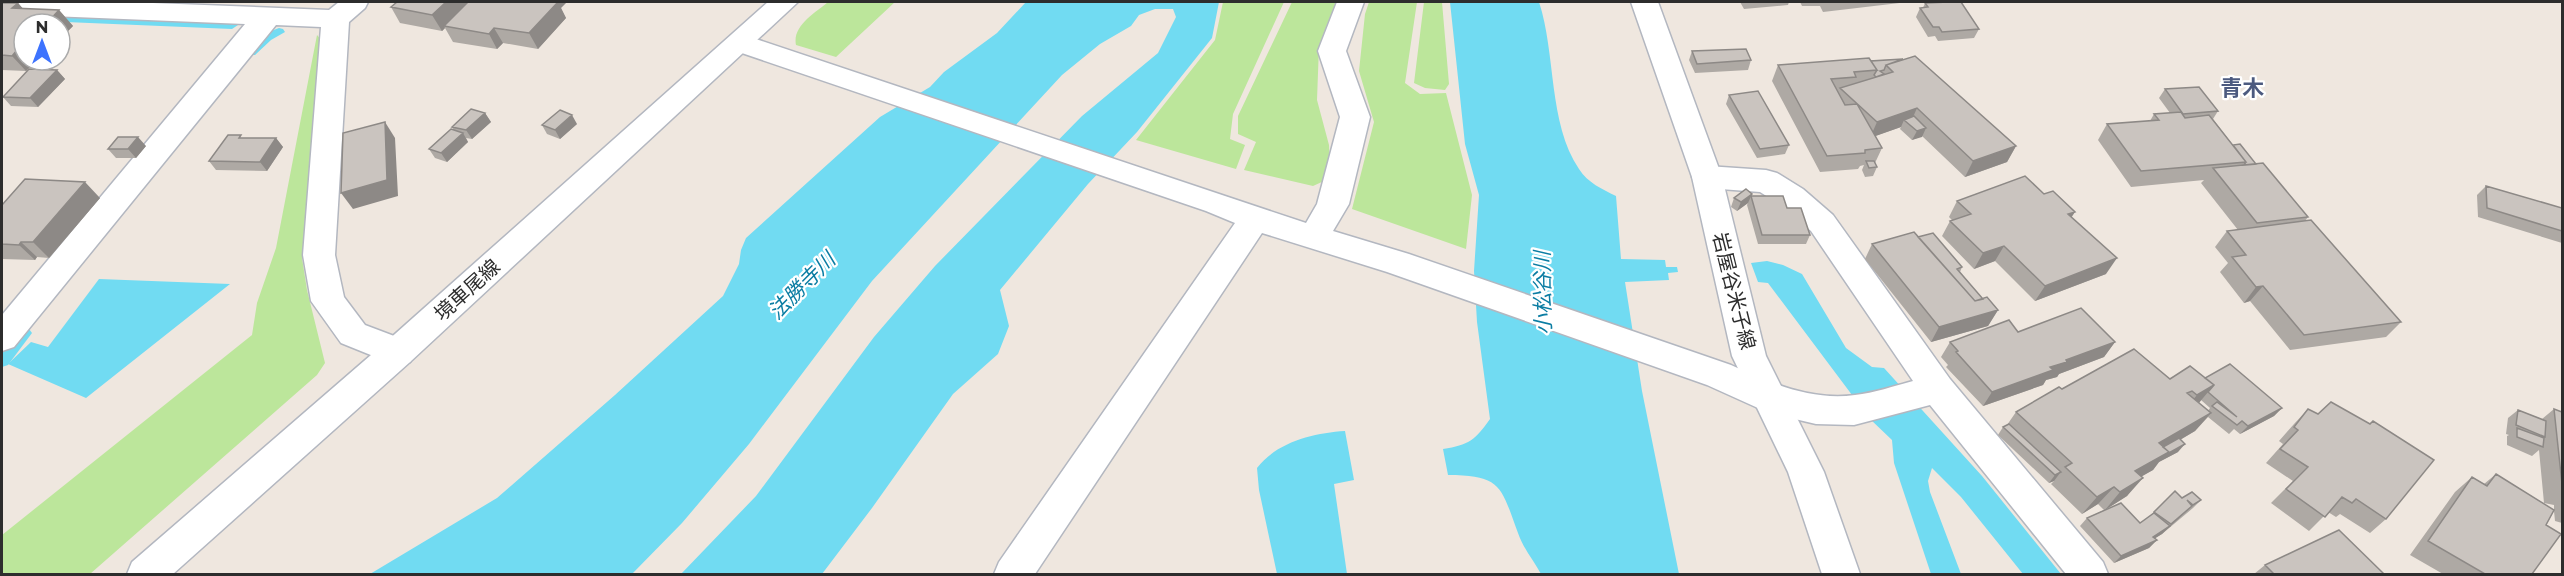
<svg xmlns="http://www.w3.org/2000/svg" width="2564" height="576" font-family="Montserrat,'Noto Sans JP',sans-serif">
<style>
.green{fill:#bce69b}
.water{fill:#71dbf2}
.lines{fill:none;stroke-linecap:round;stroke-linejoin:round}
.stream{fill:#71dbf2;fill-rule:evenodd}
.street-casing{stroke:#b3b7c0;stroke-width:3}
.secondary-casing{stroke:#b3b7c0;stroke-width:3}
.street{fill:#fff;fill-rule:evenodd}
.secondary{fill:#fff;fill-rule:evenodd}
.wall{fill:#aea9a4;fill-rule:evenodd}
.shaded-wall{fill:#8d8986}
.building{fill:#cac4bf;stroke:#8d8986;stroke-width:1.5}
.labels{text-anchor:middle;stroke-width:4.5;stroke-linejoin:round;paint-order:stroke}
.street-label{font-size:20px;fill:#2d2d2d;stroke:#fff}
.water-label{font-size:21px;font-style:italic;fill:#0b7da3;stroke:#fff}
.quarter-label{font-size:22px;font-weight:bold;fill:#4c5a7f;stroke:#fff}
</style>
<rect width="100%" height="100%" fill="#efe7df"/>
<path class="green" d="M828,2H895L836,57L796,45C792,26 815,13 828,2Z
M1223,2H1284L1233,114L1230,139L1245,145L1236,169L1136,140L1215,40Z
M1292,2H1336L1319,46L1317,100L1329,145L1330,169L1324,181L1313,186L1244,170L1256,142L1238,134V116Z
M1369,2H1417L1405,83L1420,94L1446,93L1472,195L1466,249L1352,209L1374,122L1359,71L1365,14Z
M1424,2H1442L1449,84L1445,90L1425,88L1414,83Z
M317,35L324,43L319,113L302,258L307,290L325,363L317,375L90,574H2V535L252,335L257,303L276,248Z"/>
<path class="water" d="M1026,2H1219L1212,38L1137,132L1088,184L1000,290L1009,326L998,354L953,394L872,508L822,574H681L756,496L874,337L935,266L1082,116L1158,53L1176,17L1173,9H1155L1139,15L1131,26L1100,44L1062,75L872,281L749,444L682,523L632,574H370L497,498L615,395L723,296L739,264L741,250L746,238L880,117L930,87L944,72L997,33Z
M1450,2H1539C1556,53 1548,123 1579,169C1588,183 1602,189 1616,196L1621,259L1665,260L1666,267H1677L1678,272L1668,273L1669,280L1625,282L1642,391L1679,574H1541C1534,561 1523,548 1518,533C1501,487 1502,475 1448,475L1443,449C1469,445 1475,440 1490,419L1477,322L1474,271L1479,195L1465,144Z
M1767,261L1783,265L1802,274L1846,348L1872,367L1884,368L1982,476L2061,574H2023L1961,497L1932,468L1928,481L1930,492L1961,574H1931L1894,463L1892,440L1870,419L1768,283L1758,282L1751,263Z
M99,279L230,284L86,398L8,364L31,342L48,347Z
M1345,431L1354,480L1334,484L1347,574H1277L1259,490L1257,468C1277,442 1313,433 1345,431Z"/>
<g class="lines">
<path class="stream" d="M46,14L232,21L238,25L232,29L42,21L40,18Z
M279,28L283,29L285,32L271,40L255,55H245L244,52L245,49L263,34Z
M24,327L29,329L32,333L8,365L2,367V350L19,329Z"/>
<defs>
<path id="street" d="M2,2H127L329,10L339,2H368L365,8L349,22L335,255L344,297L365,325L410,342L415,352L410,362L398,366L341,343L311,301L303,255L321,27L276,25L14,347L2,351V315L245,24L2,14Z
M1337,2H1364L1346,51L1370,117L1349,204L1333,231L1409,254L1731,365C1770,383 1811,401 1855,395C1874,393 1894,386 1913,381L1811,231L1781,205L1760,192L1707,188L1696,185L1692,177L1696,169L1707,166L1766,170L1777,173L1803,189L1833,215L1950,379L2103,562L2108,574H2066L1930,405L1854,425L1816,424L1769,413L1707,385L1387,272L1262,233L1035,574H994L999,562L1235,223L1206,211L730,49L726,43L730,37L740,34L750,37L1306,223L1317,204L1340,117L1318,51Z"/>
<path id="secondary" d="M768,2H798L410,362L173,574H127L132,562L386,342Z
M1631,2H1658L1722,177L1766,356L1824,472L1860,574H1822L1788,472L1732,356L1692,177Z"/>
</defs>
<use href="#street" class="street-casing"/>
<use href="#secondary" class="secondary-casing"/>
<use href="#street" class="street"/>
<use href="#secondary" class="secondary"/>
</g>
<path class="wall" d="M1740,2H1789L1788,5L1744,9Z
M1800,2H1908L1823,12L1820,6H1802Z
M2,3H18L23,9L59,10L73,26L62,37L65,39L24,24V60H51L44,67L31,66L26,71L2,70Z
M1925,3L1979,29L1974,38L1938,41L1935,36L1928,37L1916,17L1920,8H1923Z
M391,7L561,8L566,18L538,49L503,43L497,49L453,42L445,28L442,31L400,23Z
M1692,51L1751,60L1748,70L1695,73L1689,60Z
M1903,59L2016,146L2007,162L1965,177L1922,136L1912,140L1900,129L1901,127L1875,136L1882,148L1875,163L1877,167L1873,176L1865,177L1862,170L1864,165L1860,166L1858,169L1820,172L1772,81L1778,65Z
M57,70L65,79L38,107L11,106L3,97Z
M2165,89L2218,111L2213,119L2233,145L2256,164L2308,217L2305,221L2401,322L2386,337L2290,350L2250,301L2244,303L2220,272L2228,263L2215,247L2227,231L2238,230L2201,183L2204,180L2131,187L2098,140L2107,124L2150,121L2154,114L2170,113L2159,98Z
M1729,95L1789,145L1785,154L1757,158L1726,104Z
M485,113L491,122L472,139L466,138L468,142L447,162L435,158L429,149L454,130L452,127Z
M577,124L560,139L547,134L542,125Z
M276,138L283,147L267,171L216,170L209,161Z
M146,146L136,158H116L108,149Z
M2486,186L2562,208V243L2478,217L2477,195Z
M1752,194L1751,196L1787,208L1810,235L1806,244H1758L1747,205L1748,203L1737,211L1731,207L1734,198Z
M100,198L49,258L37,257L35,260L2,259V205Z
M1957,201L2071,218L2106,274L2035,301L1995,261L1974,269L1942,236L1950,221L1952,220L1949,217Z
M1918,237L1962,267L1960,272L1983,299L1998,310L1988,326L1931,342L1865,259L1872,244Z
M2018,332L2115,342L2104,357L2059,374L2057,377L2046,380L2043,385L1983,406L1946,367L1948,365L1941,357L1950,342Z
M2205,378L2282,408L2274,416L2240,434L2234,429L2229,434L2208,417L2195,431L2180,440L2178,452L2159,462L2153,470L2141,476L2127,496L2105,510L2140,523L2150,517L2154,512L2182,498L2201,500L2193,508L2162,534L2155,538L2157,540L2149,548L2114,563L2080,526L2087,518L2104,510L2098,504L2082,514L2051,484L2054,481L2049,483L1998,435L2003,427L2007,425L2016,412L2062,389L2170,379ZM2201,400L2210,408L2208,411L2199,403Z
M2308,409L2318,414L2369,424L2373,421L2386,519L2370,533L2340,514L2336,517L2328,512L2309,531L2271,503L2293,481L2266,463L2283,444L2279,441L2294,424Z
M2554,409L2562,412V523L2555,521L2554,511L2546,525L2532,574H2443L2410,555L2455,492L2472,477L2484,484L2496,474L2554,510V505L2544,503L2539,450L2532,456L2507,445V436L2509,435L2506,434L2508,418L2518,410L2542,419Z
M2265,565L2384,574H2254Z"/>
<path class="shaded-wall" d="M446,2H471L444,26L445,28L442,31L432,15Z
M545,2H567L561,8L566,18L538,49L529,33Z
M18,3L32,19L12,8Z
M59,10L73,26L62,37L65,39L60,44V24H48L47,23Z
M494,28L503,43L497,49L489,34Z
M17,50L24,59V60H25L31,66L26,71L12,56Z
M38,60H51L44,67Z
M57,70L65,79L38,107L30,98Z
M1917,108L1910,124L1904,120L1901,127L1870,138L1877,122Z
M485,113L491,122L472,139L466,130Z
M572,115L577,124L560,139L555,130Z
M385,122L395,138L398,196L353,209L341,193Z
M1926,128L1922,137L1912,140L1917,131Z
M463,133L468,142L447,162L441,153Z
M138,137L146,146L136,158L128,149Z
M276,138L283,147L267,171L260,162Z
M2016,146L2007,162L1965,177L1973,161Z
M85,182L100,198L49,258L33,242Z
M1752,194L1748,203L1737,211L1741,202Z
M2075,212L2065,227L2068,214Z
M21,242L37,257L35,260L19,245Z
M2004,246L1995,261L1974,269L1983,253Z
M2117,258L2106,274L2035,301L2045,286Z
M2263,286L2250,301L2244,303L2256,287Z
M1998,310L1988,326L1931,342L1939,327Z
M2115,342L2104,357L2059,374L2057,377L2046,380L2043,385L1983,406L1992,392L2066,360Z
M2214,385L2198,404L2181,414L2197,395Z
M2282,408L2274,416L2240,434L2248,426Z
M2211,413L2195,431L2154,455L2159,443Z
M2185,444L2178,452L2159,462L2153,470L2120,489L2135,471L2169,452Z
M2060,473L2054,481L2049,483L2055,475Z
M2143,478L2127,496L2105,510L2120,492Z
M2114,487L2098,504L2082,514L2097,497Z
M2192,506L2162,534L2146,544L2153,537L2168,527Z
M2157,540L2149,548L2114,563L2121,556Z"/>
<path class="building" d="M397,2H446L432,15L391,7Z
M468,2H558L529,33L494,28L489,34L444,26Z
M1949,2H1961L1979,29L1942,32L1939,27H1933L1920,8L1928,7L1925,3Z
M2,3H18L12,8L59,10L47,23L51,24H24V51L17,50L12,56L2,55Z
M1746,49L1751,60L1697,64L1692,51Z
M1915,56L2016,146L1973,161L1917,108L1877,122L1840,88L1893,72L1886,65Z
M1869,58L1877,70L1854,72L1856,77L1831,79L1845,105L1857,104L1882,148L1865,150V153L1827,156L1778,65Z
M1903,59L1886,65L1884,70L1880,71L1884,74L1876,77L1874,75L1877,70L1871,61Z
M29,69L57,70L30,98L3,97Z
M2199,87L2218,111L2183,114L2165,89Z
M1758,91L1789,145L1760,149L1729,95Z
M471,109L485,113L466,130L452,127Z
M560,110L572,115L555,130L542,125Z
M2181,112L2185,118L2209,115L2246,162L2141,171L2107,124L2159,120L2154,114Z
M1914,116L1926,128L1917,131L1904,120Z
M385,122L387,180L341,193L343,133Z
M451,129L463,133L441,153L429,149Z
M228,135H241L239,138H276L260,162L209,161Z
M118,137H138L128,149H108Z
M2240,144L2256,164L2244,165L2246,162L2233,145Z
M1866,161H1874L1877,167L1869,168Z
M2263,163L2308,217L2257,223L2213,168Z
M2025,176L2044,194L2053,191L2075,212L2068,214L2117,258L2045,286L2004,246L1983,253L1950,221L1971,214L1957,201Z
M25,179L85,182L33,242H21L19,245L2,244V205Z
M2486,186L2562,208V231L2487,208Z
M1746,189L1752,194L1741,202L1734,198Z
M1751,196H1783L1787,208H1801L1810,235H1762Z
M2311,220L2401,322L2304,335L2263,286L2256,287L2232,257L2246,255L2227,231Z
M1914,232L1975,301L1987,297L1998,310L1939,327L1872,244Z
M1933,233L1962,267L1957,269L1983,299L1975,301L1918,237Z
M2081,308L2115,342L2066,360L2067,362L2050,367L2053,370L1992,392L1956,352L1958,351L1950,342L2009,320L2018,332Z
M2134,349L2170,379L2190,366L2214,385L2197,395L2192,391L2187,393L2211,413L2159,443L2169,452L2135,471L2143,478L2120,492L2114,487L2097,497L2065,467L2072,463L2016,412L2059,387L2062,389Z
M2230,364L2282,408L2248,426L2242,421L2237,425L2212,406L2217,402L2237,417L2208,392L2214,385L2205,378Z
M2331,402L2370,424L2373,421L2434,460L2386,519L2356,499L2352,503L2342,497L2325,517L2286,489L2308,467L2280,449L2298,430L2294,427L2308,409L2318,414Z
M2554,409L2562,412V484Z
M2518,410L2546,421L2545,437L2516,425Z
M2009,424L2061,472L2055,475L2003,427Z
M2517,428L2544,438L2543,447L2517,437Z
M2179,438L2185,444L2167,454L2169,452L2163,447Z
M2496,474L2554,510L2546,525L2561,534L2532,574H2485L2428,541L2472,477L2487,486Z
M2175,491L2182,498L2192,492L2201,500L2193,505L2187,500L2192,506L2171,524L2154,512Z
M2121,503L2140,523L2154,513L2170,526L2153,537L2157,540L2121,556L2087,518Z
M2339,530L2384,574H2274L2265,565Z"/>
<g class="labels">
<g class="street-label">
<text transform="translate(467 290) rotate(-42)" y="7">境車尾線</text>
<text transform="translate(1734 291) rotate(76)" y="7">岩屋谷米子線</text>
</g>
<g class="water-label">
<text transform="translate(802 286) rotate(-45)" y="7">法勝寺川</text>
<text transform="translate(1543 293) rotate(-91)" y="7">小松谷川</text>
</g>
<g class="quarter-label">
<text x="2242" y="96">青木</text>
</g>
</g>
<rect width="2564" height="576" fill="none" stroke="#2d2d2d" stroke-width="6"/>
<g transform="translate(42 42)"><circle r="28" fill="#ffffff" stroke="#ababab" stroke-width="1.5"/>
<path d="M0-4.5L10 22L0 15L-10 22Z" fill="#3d73fe"/>
<text y="-9" font-size="16" font-weight="bold" text-anchor="middle" fill="#2d2d2d">N</text>
</g>
</svg>
